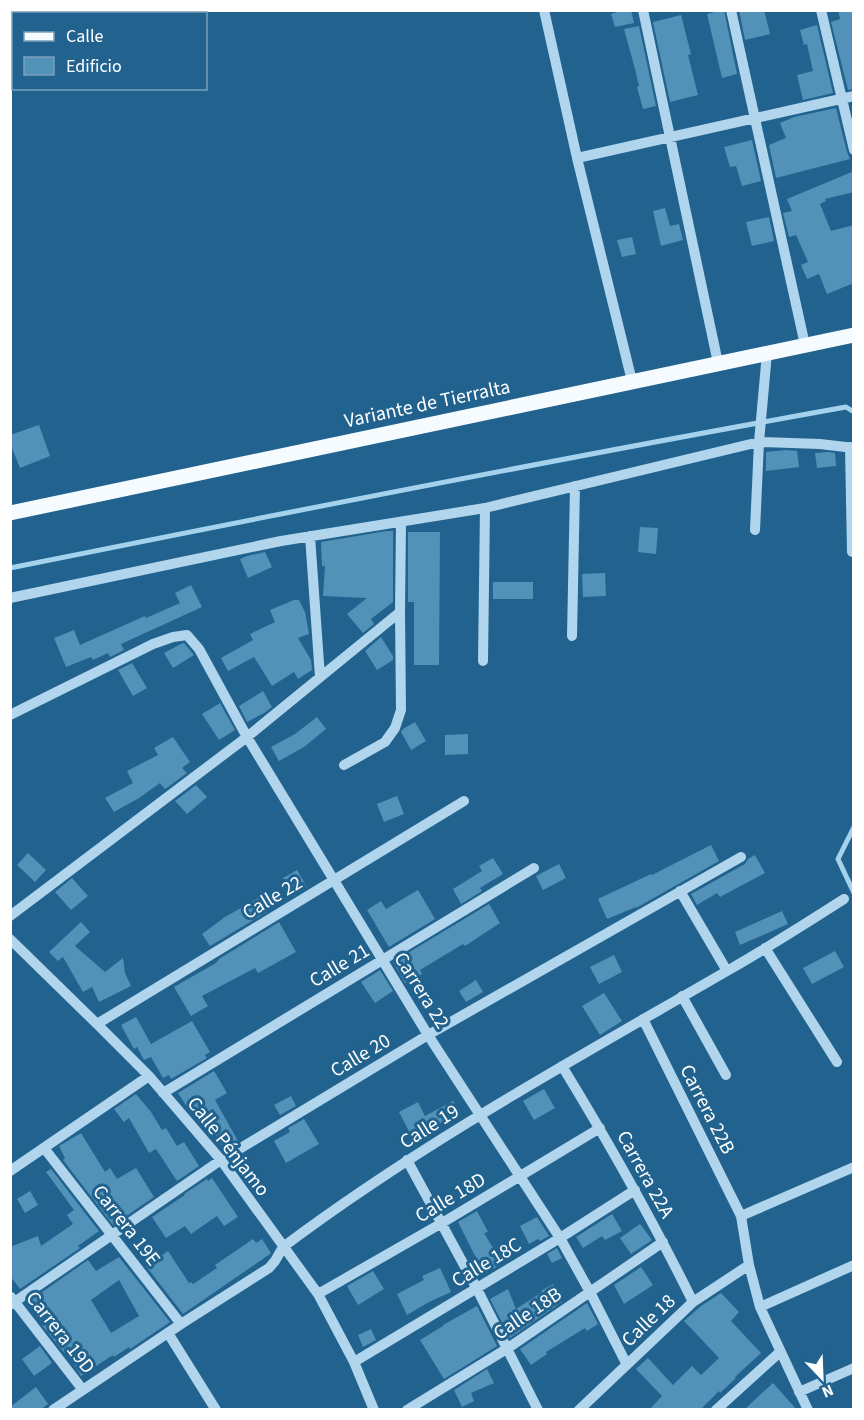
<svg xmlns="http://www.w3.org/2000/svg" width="864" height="1420" font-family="'Source Sans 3',sans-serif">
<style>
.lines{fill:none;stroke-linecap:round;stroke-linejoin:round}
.stream{stroke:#a4d2ed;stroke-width:5}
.building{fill:#5291b8;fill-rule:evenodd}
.minor{stroke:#b1d5ec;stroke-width:10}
.major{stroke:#f6fbff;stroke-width:15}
.labels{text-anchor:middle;stroke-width:6;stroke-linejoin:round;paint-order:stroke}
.street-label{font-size:20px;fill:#fff;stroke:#21638e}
</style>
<rect width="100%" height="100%" fill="#21638e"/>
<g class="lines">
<path class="stream" d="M10,568C288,512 567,457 846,407L854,412
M854,827L838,859L854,893"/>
</g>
<path class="building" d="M624,10H631L634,23L615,27L611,14Z
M722,10H724L737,74L722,78L707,14Z
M739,10H764L770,34L745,40Z
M838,10H854V89L848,90L831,22L840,19Z
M681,15L691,54L688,55L698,95L670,102L653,22Z
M817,25L833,93L803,100L797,75L813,71L807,44L804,45L800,30Z
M639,26L656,106L643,109L637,87L639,86L635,69L624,29Z
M836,108L847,152L850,159L776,178L769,145L786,138L780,123L794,117Z
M752,140L761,181L742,186L736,166L730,167L724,147Z
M854,171V192L825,199L826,201L820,204L831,231L854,225V283L827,294L819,274L807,279L801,265L808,262L796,235L789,237L783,213L792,211L787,199Z
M665,208L670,226L679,224L683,240L661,246L653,211Z
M769,217L774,241L752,246L746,222Z
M632,237L636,254L622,257L617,240Z
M39,425L50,456L20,468L10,443V435Z
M786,450L797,451L799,467L766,471V452Z
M828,452L835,453L836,466L817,468L815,453Z
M640,527L658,528L656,554L638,552Z
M387,531H393V602L371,619L374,624L363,633L347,614L367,598L323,596L325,566H322L321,542Z
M408,532H440L439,665H414V602H408Z
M265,552L272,567L248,578L240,559L247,556Z
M605,573L606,596L583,597L582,574Z
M493,582H533V599H493Z
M191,585L202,607L121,644L124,650L110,657L108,653L93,660L91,657L66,667L54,638L74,630L80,645L145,616L146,618L180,603L175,593Z
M294,600H299L305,612L309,634L298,638L311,660L312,670L298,679L294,672L272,686L254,657L228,671L221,658L253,640L250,634L275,622L270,610Z
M381,637L393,656V660L377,670L365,651Z
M184,643L194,655L173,668L164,653L181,644Z
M132,663L147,688L133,696L118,670Z
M263,691L272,707L264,713L247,722L239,706Z
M220,703L235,730L219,740L202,714Z
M317,717L326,729L304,747L279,761L271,747L295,734Z
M415,722L426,741L411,750L401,732L403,729Z
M468,734V754L445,755V735Z
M173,737L190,762L182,768L187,773L165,789L160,783L139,798L114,812L105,798L133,783L127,771L158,755L154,748Z
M196,785L207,797L187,814L175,801Z
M397,796L404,814L384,822L377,804Z
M711,845L719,861L636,908V907L607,919L598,899L651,874L652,875Z
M28,853L46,870L35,882L17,865Z
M755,855L765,873L720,897L717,893L697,905L691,894L745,864L748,859Z
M493,858L503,874L480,888L482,891L461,904L453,889L482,871L479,866Z
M559,864L566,878L543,890L536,876Z
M297,870L307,887L293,896L283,878Z
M72,878L88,896L71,910L55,892Z
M418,890L435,919L389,947L367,910L381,901L386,909Z
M258,898L267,912L210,946L202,934L225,917Z
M489,904L500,923L465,946L463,944L420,970L422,974L405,983L393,962Z
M782,911L788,924L740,945L735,932Z
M81,922L90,932L75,946L105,972L123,958L125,973L131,986L99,1002L92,987L83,992L63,957L58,961L49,952Z
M279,922L296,952L258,973L255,968L202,996L208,1006L191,1016L174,987L216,963L219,959Z
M835,951L844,967L812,984L803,968Z
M614,955L622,972L599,984L590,967Z
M380,970L393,991L375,1003L361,982Z
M476,980L483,992L466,1002L459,991Z
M604,993L622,1021L600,1035L582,1006Z
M136,1017L151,1044L192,1021L210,1052L205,1055L207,1058L171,1079L169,1075L163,1078L151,1057L144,1060L137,1047L134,1049L121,1025Z
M214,1071L227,1093L215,1100L238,1141L224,1149L200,1108L191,1113L178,1093Z
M544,1089L555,1108L534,1120L523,1101Z
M136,1094L151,1112L162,1130L166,1128L177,1146L184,1142L199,1166L177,1181L156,1149L149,1153L129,1118L124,1122L114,1109Z
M291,1096L296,1106L280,1115L274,1105Z
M453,1101L460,1113L431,1128L433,1131L414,1141L399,1112L418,1102L425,1116Z
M304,1119L319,1144L286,1163L274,1141L290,1132L288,1128Z
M81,1133L105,1172L110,1168L117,1179L136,1168L154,1197L113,1225L63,1160L65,1158L59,1146Z
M51,1169L99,1231L78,1246L80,1248L20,1289L10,1276V1247L38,1236L41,1246L73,1224L67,1215L74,1210L46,1172Z
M212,1178L238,1217L224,1226L217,1216L191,1234L185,1226L166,1238L152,1217L185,1195L184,1194L207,1179L208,1181Z
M30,1191L38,1205L25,1213L17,1199Z
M477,1211L488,1232L484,1233L501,1261L497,1264L498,1266L486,1273L474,1254L458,1222Z
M612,1214L622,1231L605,1240L602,1236L583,1248L576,1237Z
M537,1217L549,1236L540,1241L538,1239L529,1244L520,1226Z
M640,1224L652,1240L631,1254L620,1238Z
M253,1239L256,1243L262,1239L271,1253L270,1254L183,1314L146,1266L168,1251L189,1283L191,1282L193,1284L217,1268L215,1265Z
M557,1248L562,1258L552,1263L547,1254Z
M119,1257L170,1322L130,1349L129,1347L114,1357L113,1355L81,1376L67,1352L65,1354L42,1325L43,1324L28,1302L88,1260L96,1271ZM119,1280L139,1316L111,1333L91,1300Z
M641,1267L653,1285L624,1304L614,1285Z
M440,1268L451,1292L429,1302L407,1315L397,1294L424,1280L422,1276Z
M373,1271L384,1289L358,1305L347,1286Z
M553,1284L562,1302L510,1338L490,1299L508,1289L516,1309L542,1292L541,1291Z
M721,1293L739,1312L731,1321L761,1353L735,1377L736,1378L720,1393L719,1391L700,1410H649L662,1396L636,1369L648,1358L673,1385L692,1366L701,1375L719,1358L684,1321L701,1306Z
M587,1303L598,1324L587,1331L585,1328L546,1352L547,1354L531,1365L520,1349Z
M477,1306L497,1346L444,1379L420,1340L443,1326V1325Z
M371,1329L376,1340L363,1347L358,1335Z
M40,1346L52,1363L34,1376L22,1359Z
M487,1369L494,1383L471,1393L474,1401L462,1407L454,1390Z
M773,1383L797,1410H744L762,1393Z
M36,1387L48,1404L40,1410H10V1407Z"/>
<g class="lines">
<path class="minor" d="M544,10L577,158L632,381
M643,10L718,363
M731,10L805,345
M821,10L854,150
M577,158L854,96
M850,447L852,552
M755,530L759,442L767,353
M310,536L320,677
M10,598L281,541L485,508L759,442L820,444L854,448
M572,636L575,486
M483,661L485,508
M10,715L153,644L173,637L187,635L199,649L247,737L428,1035L560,1238L590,1292L627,1365
M344,765L385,742L395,728L401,710L400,612L401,522
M680,891L727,971
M10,916L247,737L400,612
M10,939L97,1024L149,1076L221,1160L318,1294L354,1362L374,1410
M765,948L837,1062
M682,996L726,1075
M643,1019L741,1216L749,1265L760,1307L808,1410
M97,1024L334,880L464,801
M562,1066C609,1143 653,1221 693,1302
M163,1093L534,868
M44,1148L181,1324
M407,1160L477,1289L538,1410
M10,1171L149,1076
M741,1216L854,1167
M318,1294L442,1223L600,1128
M11,1297L83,1390
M10,1305L221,1160L428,1035L741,857
M760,1307L854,1265
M168,1333L216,1410
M354,1362L560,1238L635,1190
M799,1392L854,1368
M53,1410L181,1324L269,1268L275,1261L283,1247C423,1142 577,1058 727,971C767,948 805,924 844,899
M407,1410L508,1348L663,1242
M579,1410L693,1302L749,1265
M716,1410L780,1352"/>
<path class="major" d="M10,513L854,335"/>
</g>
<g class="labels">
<g class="street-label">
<text transform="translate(427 403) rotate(-12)" y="7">Variante de Tierralta</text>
<text transform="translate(272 897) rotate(-31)" y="7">Calle 22</text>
<text transform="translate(339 965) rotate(-31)" y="7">Calle 21</text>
<text transform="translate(422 990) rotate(58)" y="7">Carrera 22</text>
<text transform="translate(360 1055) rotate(-31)" y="7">Calle 20</text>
<text transform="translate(708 1109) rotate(63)" y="7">Carrera 22B</text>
<text transform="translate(429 1126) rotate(-32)" y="7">Calle 19</text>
<text transform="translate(229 1146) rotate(52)" y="7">Calle Pénjamo</text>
<text transform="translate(646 1174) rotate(61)" y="7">Carrera 22A</text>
<text transform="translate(450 1197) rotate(-31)" y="7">Calle 18D</text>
<text transform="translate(127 1225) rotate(52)" y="7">Carrera 19E</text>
<text transform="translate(486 1262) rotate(-31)" y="7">Calle 18C</text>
<text transform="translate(527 1313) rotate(-34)" y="7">Calle 18B</text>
<text transform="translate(648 1320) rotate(-44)" y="7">Calle 18</text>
<text transform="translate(61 1332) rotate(52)" y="7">Carrera 19D</text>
</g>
</g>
<rect width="864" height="1420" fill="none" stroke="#ffffff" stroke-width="24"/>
<rect x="12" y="12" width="195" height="78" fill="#21638e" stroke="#7aa1bb" stroke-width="1.5"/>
<rect x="24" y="32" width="30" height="9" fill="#f6fbff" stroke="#7aa1bb" stroke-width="1.5"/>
<text x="66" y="42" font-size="18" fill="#ffffff">Calle</text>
<rect x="24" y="57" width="30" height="18" fill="#5291b8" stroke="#7aa1bb" stroke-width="1.5"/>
<text x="66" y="72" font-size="18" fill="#ffffff">Edificio</text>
<g transform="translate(822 1378) rotate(157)" stroke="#21638e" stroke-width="4.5" paint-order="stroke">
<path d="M0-4.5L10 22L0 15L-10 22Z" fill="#ffffff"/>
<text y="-9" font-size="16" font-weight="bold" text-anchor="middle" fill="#ffffff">N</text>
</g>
</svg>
